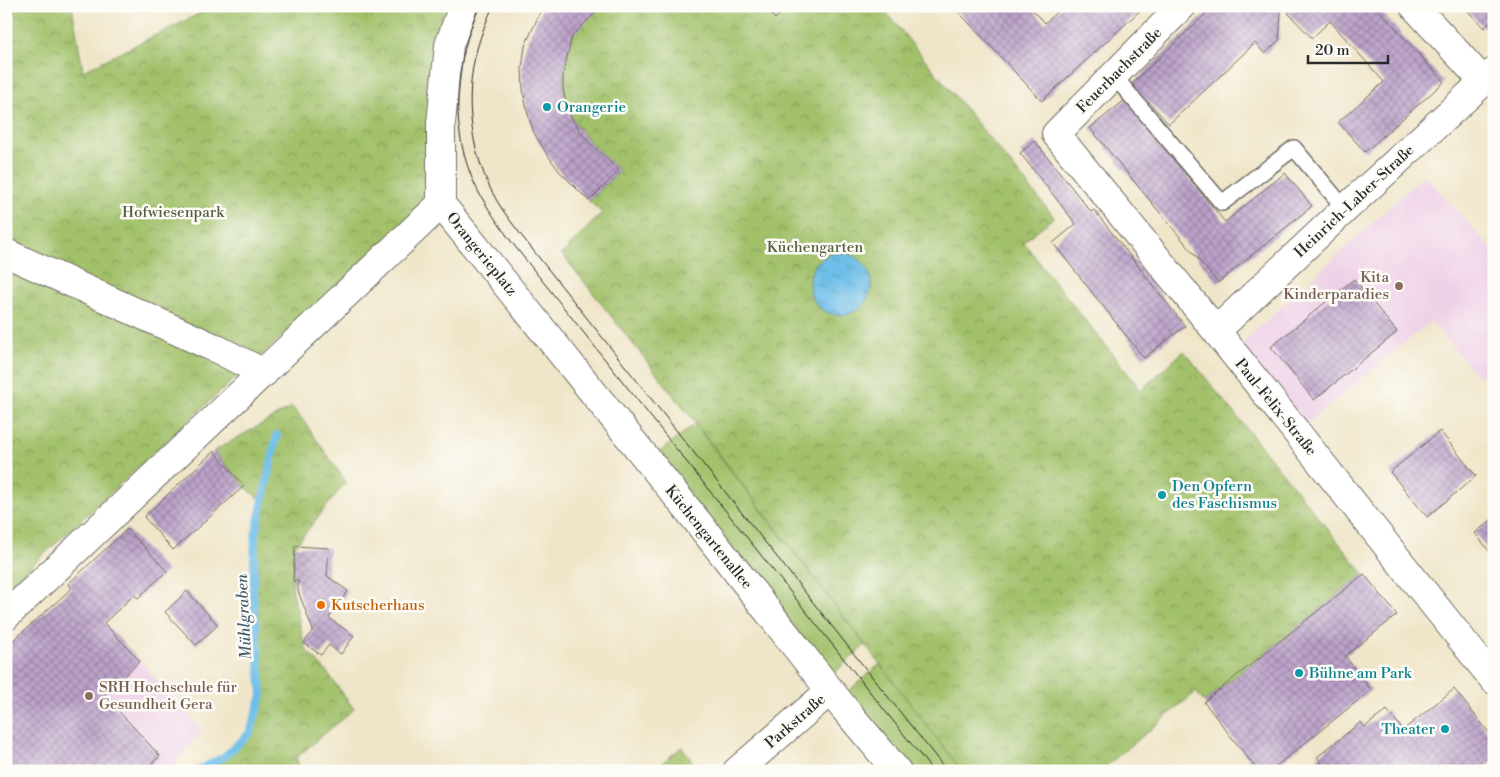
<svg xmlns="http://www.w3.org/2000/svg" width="1500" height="777" font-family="'Libre Bodoni',serif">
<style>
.built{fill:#eed0e7}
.green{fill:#a2c16a;stroke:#66764a}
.park{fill:url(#park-crowns);stroke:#66764a}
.water{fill:url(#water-ripples);stroke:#4c748a}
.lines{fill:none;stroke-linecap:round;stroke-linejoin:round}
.stream{stroke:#6dbee8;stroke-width:8}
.building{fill:url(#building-cross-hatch)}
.lane-casing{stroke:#706c62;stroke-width:18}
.street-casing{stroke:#706c62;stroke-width:30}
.lane{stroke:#fff;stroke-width:15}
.street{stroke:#fff;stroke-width:28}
.tram{stroke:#2b2b2b;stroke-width:1}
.culture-dot{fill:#0f9aa8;stroke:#fdfcf7;stroke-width:2}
.education-dot{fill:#8d6e63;stroke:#fdfcf7;stroke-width:2}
.food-dot{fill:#e8710a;stroke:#fdfcf7;stroke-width:2}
.labels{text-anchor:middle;stroke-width:5;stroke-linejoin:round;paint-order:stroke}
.street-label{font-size:15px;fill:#2b2b2b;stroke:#fdfcf7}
.culture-label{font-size:15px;fill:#0d838f;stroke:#fdfcf7;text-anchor:start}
.park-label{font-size:15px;fill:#556041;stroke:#fdfcf7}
.education-label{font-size:15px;fill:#785e54;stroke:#fdfcf7;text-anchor:end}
.food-label{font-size:15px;fill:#c56008;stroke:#fdfcf7;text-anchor:start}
.water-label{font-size:16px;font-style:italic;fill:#425e6d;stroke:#fdfcf7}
</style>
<defs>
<pattern id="park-crowns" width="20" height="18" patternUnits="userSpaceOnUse" patternTransform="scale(1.25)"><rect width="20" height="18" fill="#a2c16a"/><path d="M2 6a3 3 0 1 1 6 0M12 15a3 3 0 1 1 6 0" fill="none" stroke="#849d57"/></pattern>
<pattern id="water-ripples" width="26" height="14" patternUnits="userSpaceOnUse" patternTransform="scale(1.25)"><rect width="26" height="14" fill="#6dbee8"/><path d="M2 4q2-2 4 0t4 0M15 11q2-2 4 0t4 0" fill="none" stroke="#5a9bbc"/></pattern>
<pattern id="building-cross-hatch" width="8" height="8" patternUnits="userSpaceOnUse" patternTransform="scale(1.25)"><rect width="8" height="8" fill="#bca2ca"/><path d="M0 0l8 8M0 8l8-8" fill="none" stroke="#9984a4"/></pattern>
</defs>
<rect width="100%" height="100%" fill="#fdfcf7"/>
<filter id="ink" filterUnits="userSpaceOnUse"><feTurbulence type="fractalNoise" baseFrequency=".02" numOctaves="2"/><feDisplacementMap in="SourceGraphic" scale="10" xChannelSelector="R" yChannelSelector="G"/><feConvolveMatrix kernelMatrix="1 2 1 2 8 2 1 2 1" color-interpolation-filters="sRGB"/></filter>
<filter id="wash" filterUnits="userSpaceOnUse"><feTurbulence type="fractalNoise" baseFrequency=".0096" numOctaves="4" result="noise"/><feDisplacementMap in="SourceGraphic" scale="20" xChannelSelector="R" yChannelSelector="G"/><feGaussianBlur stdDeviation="1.12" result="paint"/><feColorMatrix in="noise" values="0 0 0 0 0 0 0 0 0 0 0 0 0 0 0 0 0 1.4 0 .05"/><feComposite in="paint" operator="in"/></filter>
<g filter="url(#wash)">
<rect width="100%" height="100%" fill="#efe5c8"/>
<path class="built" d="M1424,175L1494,251V362L1478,377L1431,321L1298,431L1236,349Z
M72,588L140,661L202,731L168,771H6V647Z"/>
<path class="green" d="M695,424L865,645L832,675L657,454Z
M880,664L962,771H907L846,693Z
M682,747L696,767V771H652Z"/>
<path class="park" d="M6,6H72L83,71L215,6H448L428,141L421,213L211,400L6,589Z
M602,6H763L775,19L789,6H881L1054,217L1023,242L1141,390L1184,351L1364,574L1204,702L1196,692L1100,771H962L687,412L562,254L602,213L589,201L619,171C586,138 556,115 565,63C567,55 568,44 572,37C577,28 594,14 602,6Z
M292,407L305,423L346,482L295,546L292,588L304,643L307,651L326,671L354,709L296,758L301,771H198L225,756L250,733L262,695L253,594L255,536L262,501L244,486L214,451Z"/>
<path class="water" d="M809 284a31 31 0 1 1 62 0a31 31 0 1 1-62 0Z"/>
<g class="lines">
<path class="stream" d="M198,771L225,756L250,733L262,695L253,594L255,536L277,435"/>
</g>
<g id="blocks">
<path class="building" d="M6,6H16L6,27Z
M543,6H602L572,36L563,74V89L566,103L571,117L580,131L589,142L619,171L589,201L560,172L546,153L534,133L527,111L523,89L522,68L525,46Z
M763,6H789L775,19Z
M953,6H1029L1045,23L1063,6H1145L1042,101Z
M1214,6H1275L1281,13L1279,40L1265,54L1255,43L1169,124L1149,102L1136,114L1225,222L1285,173L1312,206L1218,283L1090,128L1125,100L1136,88L1132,84Z
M1295,6H1376L1444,82L1365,152L1338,122L1384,82L1330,21L1312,38L1288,13Z
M1463,6H1494V19L1484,28Z
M1035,141L1091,212L1094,210L1185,326L1144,358L1053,243L1076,224L1020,153Z
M1354,279L1397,332L1314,400L1271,347Z
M1440,431L1476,476L1427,517L1390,472Z
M214,451L244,486L173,550L144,517Z
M1494,518V557L1475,533Z
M127,529L167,571L138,598L134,595L104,623L140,661L104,695L160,756L144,771H6V647L72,588L68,584Z
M295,546L329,548L327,576L348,591L329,618L354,636L341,654L329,645L321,655L304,643L313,630L298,591V581H293Z
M1364,574L1397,615L1345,656L1371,690L1270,771H1258L1204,702Z
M187,591L218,625L196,645L165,612Z
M1454,689L1494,739V760L1480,771H1322L1325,768L1317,757L1361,722L1365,727L1387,710L1403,730Z"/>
</g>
</g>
<g filter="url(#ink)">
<use href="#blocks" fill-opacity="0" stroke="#706c62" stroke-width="1"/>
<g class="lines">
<defs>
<path id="lane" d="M1113,75L1222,203L1294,148L1345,209"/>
<path id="street" d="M463,6L449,45L441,123V204L697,521L844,708L897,771
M1182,6L1056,134L1216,331L1494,680
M1414,6L1483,81
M6,253L217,349L264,373
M1216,331L1345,209L1494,72
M6,616L441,204
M737,771L830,691"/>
</defs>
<use href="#lane" class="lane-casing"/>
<use href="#street" class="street-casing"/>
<use href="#lane" class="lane"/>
<use href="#street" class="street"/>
<path class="tram" d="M480,6C453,62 449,133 477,189C487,208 500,226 513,244L933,771
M493,6C487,20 481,34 477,49C463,100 471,156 497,201C504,213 513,224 521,235L947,771"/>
</g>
</g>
<g class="culture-dot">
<circle cx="547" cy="107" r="5"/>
<circle cx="1162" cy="495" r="5"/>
<circle cx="1299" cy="673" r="5"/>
<circle cx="1445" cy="729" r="5"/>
</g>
<g class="education-dot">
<circle cx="1399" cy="286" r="5"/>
<circle cx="89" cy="696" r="5"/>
</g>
<circle class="food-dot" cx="321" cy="605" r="5"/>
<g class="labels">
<g class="street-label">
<text transform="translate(1119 70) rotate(-45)" y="5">Feuerbachstraße</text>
<text transform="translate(1354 201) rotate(-43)" y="5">Heinrich-Laber-Straße</text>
<text transform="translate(482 254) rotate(51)" y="5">Orangerieplatz</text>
<text transform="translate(1276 407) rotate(51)" y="5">Paul-Felix-Straße</text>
<text transform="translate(709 537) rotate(51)" y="5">Küchengartenallee</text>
<text transform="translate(795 721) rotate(-41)" y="5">Parkstraße</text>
</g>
<g class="culture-label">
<text x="557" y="112">Orangerie</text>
<text x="1172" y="491">Den Opfern<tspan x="1172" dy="17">des Faschismus</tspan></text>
<text x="1309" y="678">Bühne am Park</text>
<text x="1435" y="734" text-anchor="end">Theater</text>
</g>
<g class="park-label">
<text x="173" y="217">Hofwiesenpark</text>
<text x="815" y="252">Küchengarten</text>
</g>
<g class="education-label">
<text x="1389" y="282">Kita<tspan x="1389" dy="17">Kinderparadies</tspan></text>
<text x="99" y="692" text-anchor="start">SRH Hochschule für<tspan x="99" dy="17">Gesundheit Gera</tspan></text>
</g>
<g class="food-label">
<text x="331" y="610">Kutscherhaus</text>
</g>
<g class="water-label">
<text transform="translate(243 617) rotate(-93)" y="6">Mühlgraben</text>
</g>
</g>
<rect width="1500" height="777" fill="none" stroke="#fdfcf7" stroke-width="25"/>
<path d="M1308 55v8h80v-8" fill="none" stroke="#2b2b2b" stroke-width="2.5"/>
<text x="1315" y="55" font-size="15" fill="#2b2b2b" stroke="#fdfcf7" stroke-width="4" paint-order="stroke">20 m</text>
</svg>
